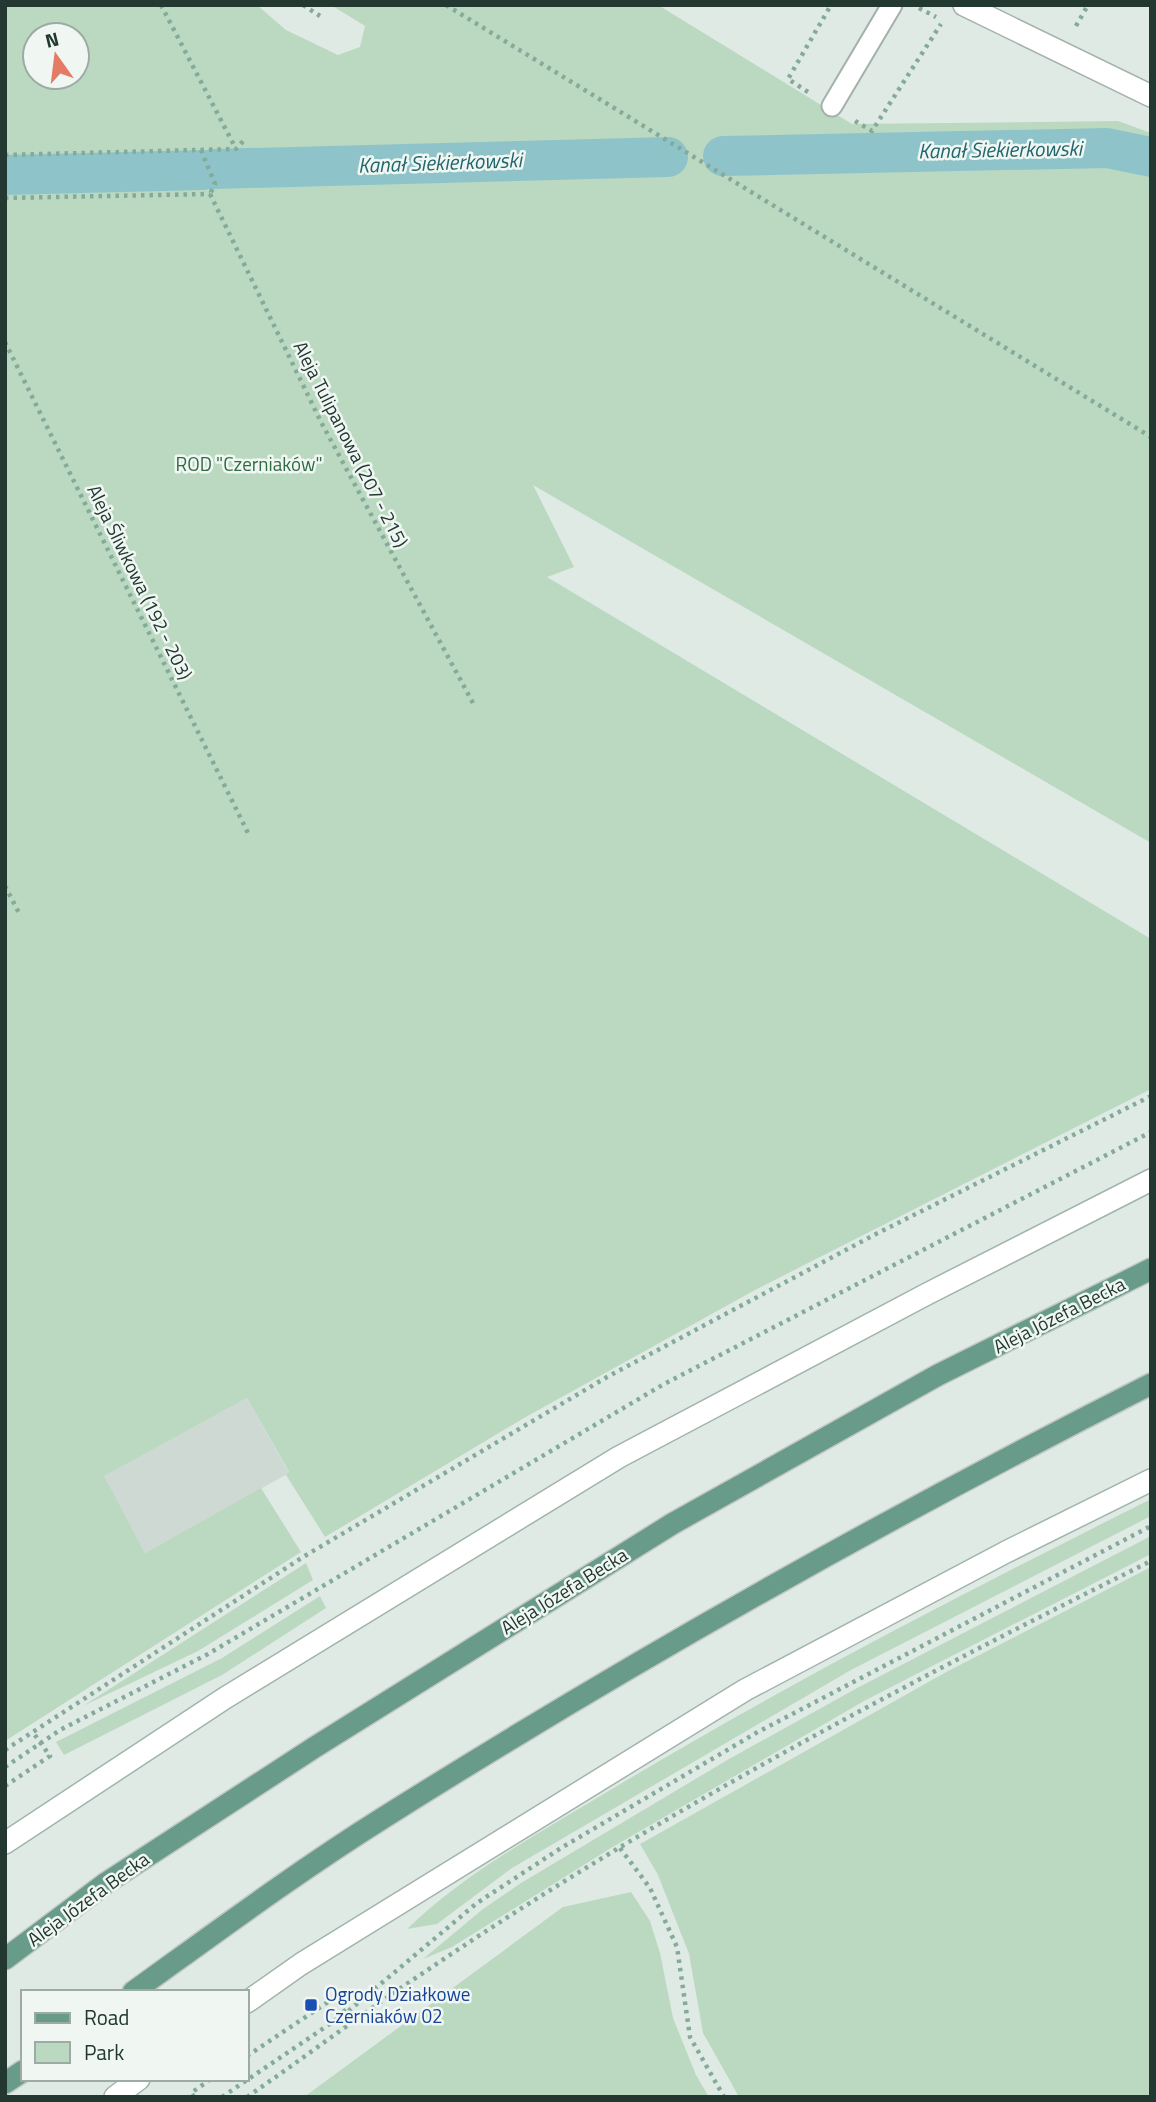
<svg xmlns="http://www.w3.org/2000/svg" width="1156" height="2102" font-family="'Titillium Web',sans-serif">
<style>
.built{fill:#cfd9d4}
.green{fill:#bbd9c1;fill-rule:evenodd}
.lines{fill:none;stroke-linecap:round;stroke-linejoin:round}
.canal{stroke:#8ec4c9;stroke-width:40}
.service-casing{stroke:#a4b1ab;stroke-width:23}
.minor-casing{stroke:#a4b1ab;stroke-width:24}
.secondary-casing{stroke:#a1b4ac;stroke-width:24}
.primary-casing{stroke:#c1c7c5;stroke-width:24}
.path{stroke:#84aa9b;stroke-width:4.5;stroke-dasharray:3.5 5;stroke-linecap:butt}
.service{stroke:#fff;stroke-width:19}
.minor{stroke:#fff;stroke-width:21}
.secondary{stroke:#fff;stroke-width:21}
.primary{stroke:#699b8b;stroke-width:21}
.transit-dot{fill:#1a4fb4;stroke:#f0f7f3;stroke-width:2.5}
.labels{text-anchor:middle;stroke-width:5;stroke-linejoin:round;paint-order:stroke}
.street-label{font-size:19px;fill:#233831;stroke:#f0f7f3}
.park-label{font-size:19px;fill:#316b44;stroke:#f0f7f3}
.transit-label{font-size:19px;fill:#164399;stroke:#f0f7f3;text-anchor:start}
.water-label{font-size:21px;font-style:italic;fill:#23666e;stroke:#f0f7f3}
</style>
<rect width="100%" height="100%" fill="#e0eae5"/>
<path class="built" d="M247,1398L289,1473L145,1553L103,1476Z"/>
<path class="green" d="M5,5H257L286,30L338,55L360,47L365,26L331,5H658L852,124L1118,121L1151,133V843L533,485L574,567L547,577L1151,939V1089L755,1290L524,1418L325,1537L286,1475L289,1472L247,1398L104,1476L145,1553L261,1488L301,1552L5,1741ZM35,35H77V77H35Z
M1151,1499V1516L851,1670L512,1868L437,1924L407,1929C468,1870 545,1830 617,1786C790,1682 970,1590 1151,1499Z
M1151,1536V1554L864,1701L611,1848L452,1947L423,1959L483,1909L521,1883L729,1759L859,1687Z
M306,1563L313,1580L198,1651L83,1706Z
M1151,1567V2097H739L703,2033L689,1954L658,1875L640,1844L948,1671Z
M320,1596L326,1608L222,1675L64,1755L56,1742L222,1658Z
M631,1892L650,1921L660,1953L673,2018L696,2075L709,2097H304L563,1907Z"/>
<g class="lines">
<path class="canal" d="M723,156L1107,148L1151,157
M213,169L668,157
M5,175L203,170"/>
<defs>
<path id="service" d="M832,106L892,5"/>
<path id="minor" d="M964,5L1151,96"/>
<path id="secondary" d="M5,1843L225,1698L619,1457L927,1294L1151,1180
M247,2002L301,1964L745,1690L1006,1552L1151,1480
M115,2097L139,2079"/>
<path id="primary" d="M5,1959L106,1883L315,1747L672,1524L938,1375L1151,1269
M133,1992C215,1933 297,1872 383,1818C632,1661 888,1517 1151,1384
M5,2083L23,2071"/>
</defs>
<use href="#service" class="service-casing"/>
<use href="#minor" class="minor-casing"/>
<use href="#secondary" class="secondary-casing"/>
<use href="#primary" class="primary-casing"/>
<path class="path" d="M161,5L236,149
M303,5L320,16
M446,5L1151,437
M919,8L936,17
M1076,26L1088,5
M808,92L788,79L831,5
M855,121L872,131L941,24
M201,150L215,184L210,194
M5,155L236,149L246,138
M210,194L321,422L473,703
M5,198L210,194
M5,342L249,835
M5,886L19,913
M5,1750L303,1557L607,1377L874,1235L1151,1096
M5,1767L60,1730L208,1654L664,1384L1151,1132
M5,1786L50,1756L32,1731
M620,1848L650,1888L677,1947L690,2037L724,2097
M247,2056L334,1998L354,2024
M194,2097L191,2093L211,2079
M222,2097L346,2013L477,1903L561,1848L756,1733L1151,1526
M247,2097C308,2055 367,2010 429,1969C658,1814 904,1684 1151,1561"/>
<use href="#service" class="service"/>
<use href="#minor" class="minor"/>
<use href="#secondary" class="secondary"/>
<use href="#primary" class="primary"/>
</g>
<rect class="transit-dot" x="304" y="1998" width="14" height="14" rx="3.5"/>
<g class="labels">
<g class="street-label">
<text transform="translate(351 444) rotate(63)" y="7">Aleja Tulipanowa (207 - 215)</text>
<text transform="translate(140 582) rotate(64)" y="7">Aleja Śliwkowa (192 - 203)</text>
<text transform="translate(1059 1315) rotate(-27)" y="7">Aleja Józefa Becka</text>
<text transform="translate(564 1591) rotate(-32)" y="7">Aleja Józefa Becka</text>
<text transform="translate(88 1899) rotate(-36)" y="7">Aleja Józefa Becka</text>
</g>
<g class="park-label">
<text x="249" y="471">ROD "Czerniaków"</text>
</g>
<g class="transit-label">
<text x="325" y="2001">Ogrody Działkowe<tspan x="325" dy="22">Czerniaków 02</tspan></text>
</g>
<g class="water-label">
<text transform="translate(1000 150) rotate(-1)" y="7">Kanał Siekierkowski</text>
<text transform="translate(440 163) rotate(-2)" y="7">Kanał Siekierkowski</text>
</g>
</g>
<rect width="1156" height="2102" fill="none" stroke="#233831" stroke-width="14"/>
<rect x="21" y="1990" width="228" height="91" fill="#f0f7f3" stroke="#9eaba5" stroke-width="2"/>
<rect x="35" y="2013" width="35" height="10" fill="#699b8b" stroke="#9eaba5" stroke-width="2"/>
<text x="84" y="2025" font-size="21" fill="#233831">Road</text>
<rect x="35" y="2042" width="35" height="21" fill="#bbd9c1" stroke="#9eaba5" stroke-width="2"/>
<text x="84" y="2060" font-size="21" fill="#233831">Park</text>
<g transform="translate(56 56) rotate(346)"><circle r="33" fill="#f0f7f3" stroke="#9eaba5" stroke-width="2"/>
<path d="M0-5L12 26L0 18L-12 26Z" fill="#e37b65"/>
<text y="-10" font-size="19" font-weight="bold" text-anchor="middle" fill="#233831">N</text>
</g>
</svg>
